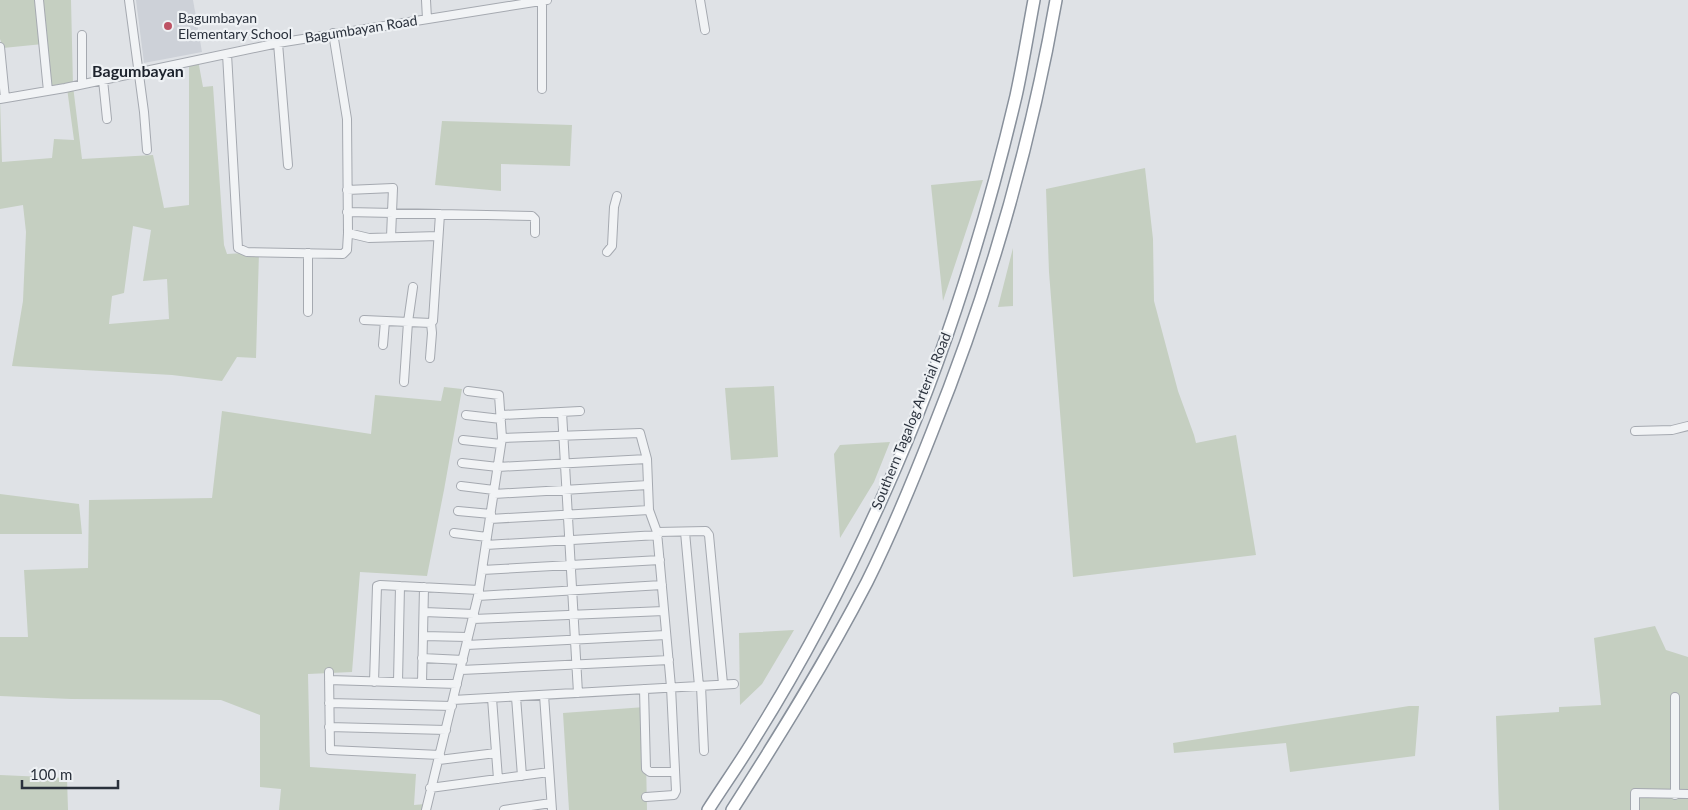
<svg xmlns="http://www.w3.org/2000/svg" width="1688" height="810" font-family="Lato,sans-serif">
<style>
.built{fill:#cdd1d8}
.green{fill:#c5cfc1;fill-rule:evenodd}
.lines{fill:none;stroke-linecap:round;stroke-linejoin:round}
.minor-casing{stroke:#a5a9b0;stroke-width:10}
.highway-casing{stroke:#88909b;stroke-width:14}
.minor{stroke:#f1f3f5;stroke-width:8}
.highway{stroke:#fff;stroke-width:11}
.poi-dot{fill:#bd5264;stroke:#eef1f4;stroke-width:2}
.labels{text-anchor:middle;stroke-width:4.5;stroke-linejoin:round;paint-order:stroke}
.poi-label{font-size:14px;fill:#2a313c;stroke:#eef1f4;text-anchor:start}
.street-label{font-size:14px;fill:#2a313c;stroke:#eef1f4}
.quarter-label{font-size:16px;font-weight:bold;fill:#1c222c;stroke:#eef1f4}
</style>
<rect width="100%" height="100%" fill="#dfe2e6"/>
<path class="built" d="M136,0H193L202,52L144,63Z"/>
<path class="green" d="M0,0H71L73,86L82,159L153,155L164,208L189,205V62L198,60L203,87L213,86L224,245L227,254L259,252L256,358L237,357L222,381L172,375L12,366L23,301L26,232L23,205L0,209V99L2,162L52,158L54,139L74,140L67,88L48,91L43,44L3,48L0,39ZM133,226L151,230L143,281L167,279L169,319L109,324L112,296L124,293Z
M442,121L572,125L570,166L501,164V191L435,185Z
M1145,168L1153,239L1154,301L1178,391L1194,435L1196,443L1236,435L1256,555L1073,577L1049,272L1046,189Z
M983,180L943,301L931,185Z
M1013,248V306L998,307Z
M774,386L778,457L731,460L725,388Z
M444,387L462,389L444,490L427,576L360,572L352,672L308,674L310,767L416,774L414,805L425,804L424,810H279L281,789L260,787V715L221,700L71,699L0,696V637H28L24,570L88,568L89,500L212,498L222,411L371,434L375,395L441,401Z
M890,442L874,482L840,538L834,454L840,445Z
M0,494L79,504L82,534H0Z
M1655,626L1666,650L1688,657V810H1499L1496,716L1559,712V707L1601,705L1594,638Z
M794,630L762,684L740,705L739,633Z
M1409,706H1419L1415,756L1290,772L1286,743L1174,753L1173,743Z
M645,707L647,810H569L563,713Z
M0,775L67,778L68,810H0Z"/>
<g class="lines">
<defs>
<path id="minor" d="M39,0L48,91
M129,0L144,112L147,150
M426,0L427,19
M700,0L705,30
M542,1V89
M82,35V84
M278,43L288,165
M0,47L5,98
M227,54L238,248L247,252L343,254L347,250L348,233L347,119L333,33
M103,80L107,119
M0,99L65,88L278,43L547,0
M347,190L393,188L391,237
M347,212L532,216L535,219V233
M348,233L369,238L438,236
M607,252L612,246L614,207L617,196
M308,253V312
M364,320L431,323L433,321L440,214
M383,345L385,321
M430,358L432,333L431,323
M404,382L408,322L413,287
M562,412L578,693
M466,415L501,419
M501,415L580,411
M1635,431L1672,430L1688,426
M502,438L640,433L647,459L649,510L657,532L671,687L676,791L674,795L646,797
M463,440L501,444
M462,463L498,467L647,459
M461,486L494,490
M494,494L648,485
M458,511L491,514
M490,519L649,510
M657,532L706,531L709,535L723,684
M685,532L699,686
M454,533L487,537
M486,545L658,535
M482,570L660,560
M478,596L662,585
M424,612L474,614
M473,619L664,611
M423,636L468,637
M467,645L666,635
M422,658L463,660
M461,670L669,660
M329,672L330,750L440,755
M329,680L457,684
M374,682L377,586L380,585L479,590
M398,682L400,586
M422,683L424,587
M701,686L704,751
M644,689L646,769L650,772H675
M544,695L552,810
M516,697L522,776
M1675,697V795
M492,698L498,779
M453,700L734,684
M329,703L452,706
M329,727L446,730
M439,760L496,753
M430,788L549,772
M426,810L478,596L502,438L499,395L468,391
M504,810L551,803
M1635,810V793L1688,794"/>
<path id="highway" d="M708,810C724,785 741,761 756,736C808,653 856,559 895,469C947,349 986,223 1016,96C1023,64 1028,32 1034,0
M732,810C780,735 826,661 867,582C891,534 912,483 932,432C988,293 1030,148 1056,0"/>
</defs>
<use href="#minor" class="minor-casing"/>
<use href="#highway" class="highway-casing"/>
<use href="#minor" class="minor"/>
<use href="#highway" class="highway"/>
</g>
<circle class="poi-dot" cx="168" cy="26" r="5"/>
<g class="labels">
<g class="poi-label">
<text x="178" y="23">Bagumbayan<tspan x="178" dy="16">Elementary School</tspan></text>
</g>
<g class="street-label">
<text transform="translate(361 29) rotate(-9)" y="5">Bagumbayan Road</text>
<text transform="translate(911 421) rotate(-68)" y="5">Southern Tagalog Arterial Road</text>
</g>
<g class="quarter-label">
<text x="138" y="77">Bagumbayan</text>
</g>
</g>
<path d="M22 780v8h96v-8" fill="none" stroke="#2a313c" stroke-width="2.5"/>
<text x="30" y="780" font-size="15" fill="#2a313c" stroke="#eef1f4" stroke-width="4" paint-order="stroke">100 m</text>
</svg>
